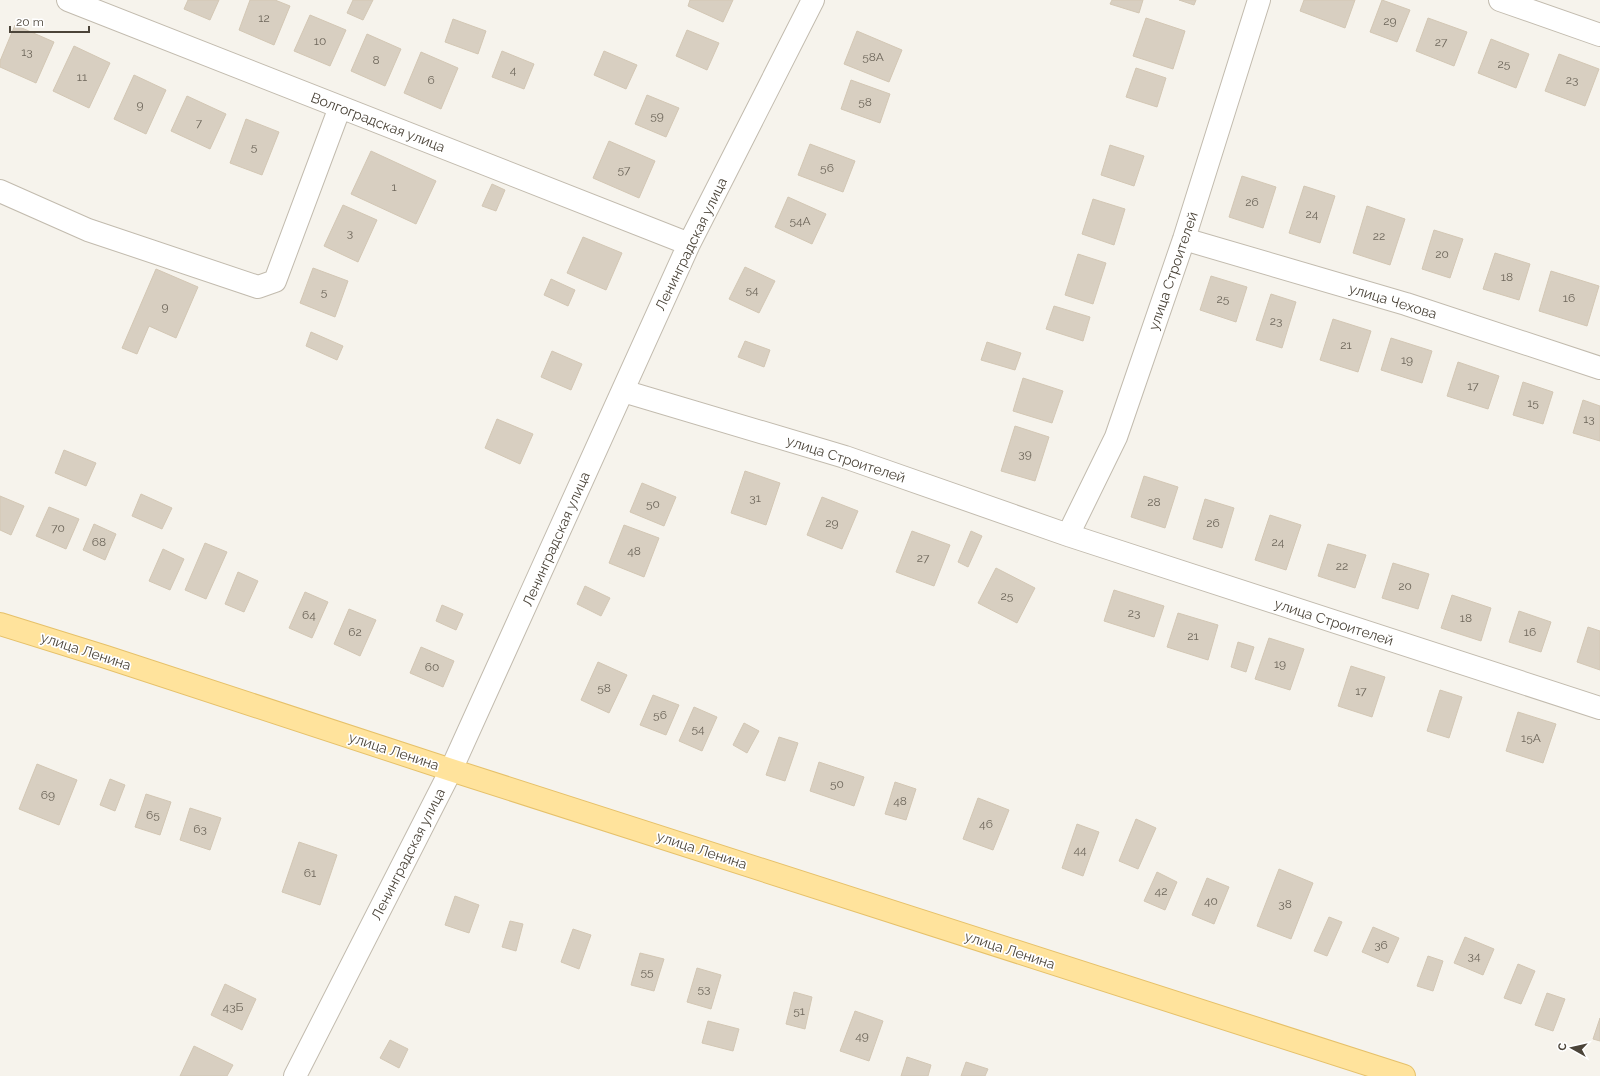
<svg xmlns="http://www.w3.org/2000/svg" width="1600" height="1076" font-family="Raleway,sans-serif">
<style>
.building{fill:#d8cfc1;stroke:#d3c7b4}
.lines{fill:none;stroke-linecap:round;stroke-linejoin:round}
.minor-casing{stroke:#c2bbae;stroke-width:24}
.major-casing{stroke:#e6c16a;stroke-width:24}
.minor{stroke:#fff;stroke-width:22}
.major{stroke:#ffe39c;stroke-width:22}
.labels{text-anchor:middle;stroke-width:3.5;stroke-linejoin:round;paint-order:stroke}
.number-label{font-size:12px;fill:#6e675b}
.street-label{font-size:14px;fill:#4b4439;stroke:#fff}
</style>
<rect width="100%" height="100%" fill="#f6f3ec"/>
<path class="building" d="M188,0H219L210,20L184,9Z
M250,0H275L290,6L274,45L239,30Z
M353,0H373L363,20L347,13Z
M690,0H733L723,22L688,6Z
M1112,0H1143L1139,13L1110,4Z
M1179,0H1196L1194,5Z
M1304,0H1355L1345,28L1300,11Z
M1382,0L1410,10L1397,42L1370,32Z
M310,15L346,30L330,66L294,51Z
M1146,18L1185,31L1173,69L1133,56Z
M1428,18L1467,32L1454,66L1416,51Z
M453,19L486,31L478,54L445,42Z
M15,25L54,42L36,83L0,67V61Z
M687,30L719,43L707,70L676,56Z
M857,31L902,50L889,82L844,64Z
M367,34L401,49L385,86L351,71Z
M1491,39L1529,54L1516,88L1478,73Z
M74,46L110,63L89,108L53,91Z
M502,51L534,64L524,89L492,77Z
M604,51L637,65L626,89L594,75Z
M421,52L458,68L441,109L404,93Z
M1559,54L1599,69L1585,106L1545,91Z
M1136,68L1166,78L1157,107L1126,97Z
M134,75L166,90L146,134L114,119Z
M851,80L890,94L880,123L841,109Z
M647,95L679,108L666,137L635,124Z
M187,96L226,114L210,149L171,131Z
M246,119L279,132L262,175L230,163Z
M609,141L655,161L639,198L593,178Z
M810,144L855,161L843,192L798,175Z
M1110,145L1144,156L1134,186L1101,175Z
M371,151L436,181L416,224L351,194Z
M1242,176L1276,187L1263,228L1229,217Z
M492,184L505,190L496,211L482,206Z
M1304,186L1335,196L1320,243L1289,233Z
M788,197L826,214L812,244L775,227Z
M1093,199L1125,209L1114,245L1082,234Z
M343,205L377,220L358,262L324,246Z
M1367,206L1405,219L1390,265L1353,253Z
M1434,230L1463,239L1450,278L1422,269Z
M583,237L622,253L606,290L567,273Z
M1495,253L1530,264L1519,300L1483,289Z
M1078,254L1106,263L1093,304L1065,295Z
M745,267L775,281L759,313L729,299Z
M313,268L348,281L335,317L300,303Z
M156,269L198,287L176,338L149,326L137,354L122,348Z
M1551,271L1599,286L1587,326L1539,311Z
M1211,276L1247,287L1236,322L1200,310Z
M551,279L575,290L568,306L544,295Z
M1271,294L1296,302L1282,348L1256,340Z
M1054,306L1090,317L1083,341L1046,329Z
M1333,319L1371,331L1358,372L1320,360Z
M311,332L343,346L337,360L306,346Z
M1391,338L1432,351L1422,383L1381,370Z
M745,341L770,350L764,367L738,357Z
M987,342L1021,353L1015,370L981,360Z
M552,351L582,364L571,390L541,377Z
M1458,362L1499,376L1488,409L1447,396Z
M1023,378L1063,391L1052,423L1013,411Z
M1523,382L1553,392L1543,424L1513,415Z
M1583,400L1600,406V441L1573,433Z
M497,419L533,434L520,464L485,448Z
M1015,426L1049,437L1035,481L1001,471Z
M64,450L96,463L86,486L55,473Z
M745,471L780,483L766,525L731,513Z
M1144,476L1178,487L1165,528L1131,517Z
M642,483L676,497L664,526L630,512Z
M141,494L172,508L162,529L132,516Z
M0,496L24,506L11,535L0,530Z
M822,497L858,511L842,549L807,535Z
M1205,499L1234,508L1222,548L1193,539Z
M49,507L79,519L66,549L36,536Z
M1270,515L1301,525L1286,570L1255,560Z
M94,524L116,534L105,560L83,550Z
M624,525L659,538L644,577L609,563Z
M912,531L950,545L934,586L896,572Z
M971,531L982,536L968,567L958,562Z
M205,543L227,552L206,599L185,590Z
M1328,544L1366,555L1355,588L1318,576Z
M163,549L184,559L170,590L149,581Z
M1393,563L1429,574L1418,609L1382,598Z
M996,568L1035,588L1017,623L978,603Z
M238,572L258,581L244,612L225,604Z
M585,586L610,598L601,616L577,604Z
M1114,590L1164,606L1154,637L1104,621Z
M305,592L328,602L312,638L289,628Z
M1452,595L1491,608L1481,641L1441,628Z
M442,605L463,614L456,630L436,621Z
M349,609L376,620L360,656L334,644Z
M1519,611L1551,622L1541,652L1509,642Z
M1178,613L1218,625L1208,660L1167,647Z
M1588,627L1600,631V670L1577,662Z
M1269,638L1304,649L1290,690L1255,679Z
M1238,642L1254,647L1246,672L1231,667Z
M421,647L454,661L443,687L410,673Z
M598,662L627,675L609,713L581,700Z
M1351,666L1385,677L1372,717L1338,706Z
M1440,690L1462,697L1449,738L1427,731Z
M653,695L679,705L666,735L640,725Z
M694,707L717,717L702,751L679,741Z
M1518,712L1556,724L1543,763L1506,751Z
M744,723L759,731L747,753L733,745Z
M779,737L798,743L785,781L766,775Z
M819,762L864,777L854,806L810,791Z
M37,764L77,780L59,825L19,809Z
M110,779L125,785L115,811L100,805Z
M895,782L916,789L906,820L885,814Z
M146,794L171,802L160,835L135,827Z
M978,798L1009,810L993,850L963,839Z
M190,808L221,818L210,850L180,840Z
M1136,819L1156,828L1138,869L1119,861Z
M1077,824L1099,832L1083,876L1062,868Z
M299,842L337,855L320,905L282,892Z
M1279,869L1313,883L1291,939L1257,926Z
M1157,872L1177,882L1165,910L1144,901Z
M1207,878L1229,887L1214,924L1192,915Z
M455,896L479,905L469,933L445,925Z
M1329,917L1342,922L1327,956L1314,951Z
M510,921L523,924L516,951L502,947Z
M1373,927L1399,938L1388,963L1362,952Z
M573,929L591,935L579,969L561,962Z
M1465,937L1494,949L1483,975L1454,963Z
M640,953L664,959L654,991L631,985Z
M1428,956L1443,961L1433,991L1417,986Z
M1518,964L1535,971L1521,1004L1504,998Z
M697,968L721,975L711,1009L687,1002Z
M225,984L256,999L242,1030L211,1015Z
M794,992L812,997L805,1029L786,1024Z
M1547,993L1565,999L1553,1031L1535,1025Z
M855,1011L883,1021L869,1061L840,1051Z
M1600,1018V1041L1593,1039Z
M708,1021L739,1029L733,1051L702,1043Z
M390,1040L408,1049L399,1068L380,1058Z
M194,1046L233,1065L227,1076H180Z
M907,1057L931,1065L928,1076H901Z
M966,1062L988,1069L985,1076H961Z"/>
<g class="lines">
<defs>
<path id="minor" d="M68,0L689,244
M1500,0L1600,35
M0,191L88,230L258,287L275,281L340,107
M1184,239L1406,304L1600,368
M623,391L845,457L1068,535L1600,708
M1068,535L1116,437L1184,239L1259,0
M295,1076L451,770L689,244L813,0"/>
<path id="major" d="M0,624L106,657L451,770L1404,1076"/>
</defs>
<use href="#minor" class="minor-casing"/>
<use href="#major" class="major-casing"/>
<use href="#minor" class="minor"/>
<use href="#major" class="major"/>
</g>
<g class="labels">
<g class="number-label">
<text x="264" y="22">12</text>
<text x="1390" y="25">29</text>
<text x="320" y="45">10</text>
<text x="1441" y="46">27</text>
<text x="27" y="56">13</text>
<text x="873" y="61">58А</text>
<text x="376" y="64">8</text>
<text x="1504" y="68">25</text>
<text x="513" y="74">4</text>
<text x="82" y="81">11</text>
<text x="431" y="84">6</text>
<text x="1572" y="84">23</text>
<text x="865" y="106">58</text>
<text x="140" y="109">9</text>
<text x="657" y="120">59</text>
<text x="199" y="127">7</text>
<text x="254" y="151">5</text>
<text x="827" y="172">56</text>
<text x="624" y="174">57</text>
<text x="394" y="191">1</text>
<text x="1252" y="206">26</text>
<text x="1312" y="218">24</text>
<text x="800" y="225">54А</text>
<text x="350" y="237">3</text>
<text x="1379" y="240">22</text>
<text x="1442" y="258">20</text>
<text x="1507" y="281">18</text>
<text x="752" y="294">54</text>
<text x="324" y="296">5</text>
<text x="1569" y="302">16</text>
<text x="1223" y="303">25</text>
<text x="165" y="311">9</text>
<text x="1276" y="325">23</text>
<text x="1346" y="349">21</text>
<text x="1407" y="364">19</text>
<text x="1473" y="390">17</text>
<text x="1533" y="407">15</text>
<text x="1589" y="423">13</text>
<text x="1025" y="458">39</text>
<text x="755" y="502">31</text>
<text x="1154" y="506">28</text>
<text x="653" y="508">50</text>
<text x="832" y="527">29</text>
<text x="1213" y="527">26</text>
<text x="58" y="532">70</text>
<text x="99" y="546">68</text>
<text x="1278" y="546">24</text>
<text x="634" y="555">48</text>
<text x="923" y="562">27</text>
<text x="1342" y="570">22</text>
<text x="1405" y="590">20</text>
<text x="1007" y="600">25</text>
<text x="1134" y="617">23</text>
<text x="309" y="619">64</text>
<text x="1466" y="622">18</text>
<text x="355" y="636">62</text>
<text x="1530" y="636">16</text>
<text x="1193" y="640">21</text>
<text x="1280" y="668">19</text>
<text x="432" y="671">60</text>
<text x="604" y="692">58</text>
<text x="1361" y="695">17</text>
<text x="660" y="719">56</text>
<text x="698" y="733">54</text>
<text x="1531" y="742">15А</text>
<text x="837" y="788">50</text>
<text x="48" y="799">69</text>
<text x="900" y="805">48</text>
<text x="153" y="819">65</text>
<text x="986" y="828">46</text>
<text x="200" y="833">63</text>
<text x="1080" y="854">44</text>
<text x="310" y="877">61</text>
<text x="1161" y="895">42</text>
<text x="1211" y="905">40</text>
<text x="1285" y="908">38</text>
<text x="1381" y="949">36</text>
<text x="1474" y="960">34</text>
<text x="647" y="976">55</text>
<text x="704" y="993">53</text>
<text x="233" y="1011">43Б</text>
<text x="799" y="1015">51</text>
<text x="862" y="1040">49</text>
</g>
<g class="street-label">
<text transform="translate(378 122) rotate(21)" y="5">Волгоградская улица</text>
<text transform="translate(691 244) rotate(-64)" y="5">Ленинградская улица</text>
<text transform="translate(1173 271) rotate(-71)" y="5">улица Строителей</text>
<text transform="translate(1393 301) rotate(17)" y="5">улица Чехова</text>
<text transform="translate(846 459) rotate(18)" y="5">улица Строителей</text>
<text transform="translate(556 539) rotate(-66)" y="5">Ленинградская улица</text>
<text transform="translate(1334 622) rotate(18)" y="5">улица Строителей</text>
<text transform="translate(86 651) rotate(18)" y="5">улица Ленина</text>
<text transform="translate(394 751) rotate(18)" y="5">улица Ленина</text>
<text transform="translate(702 850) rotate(18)" y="5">улица Ленина</text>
<text transform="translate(408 854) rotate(-63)" y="5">Ленинградская улица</text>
<text transform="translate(1010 950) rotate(18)" y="5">улица Ленина</text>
</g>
</g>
<g transform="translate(1572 1048) rotate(278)" stroke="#ffffff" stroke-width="3" paint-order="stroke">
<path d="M0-3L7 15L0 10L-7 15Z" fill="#4b4439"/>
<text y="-6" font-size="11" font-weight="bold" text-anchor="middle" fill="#4b4439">С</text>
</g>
<path d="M10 26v6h79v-6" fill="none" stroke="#4b4439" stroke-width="2"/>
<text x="16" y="26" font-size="12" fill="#4b4439" stroke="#ffffff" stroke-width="3" paint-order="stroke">20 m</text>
</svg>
